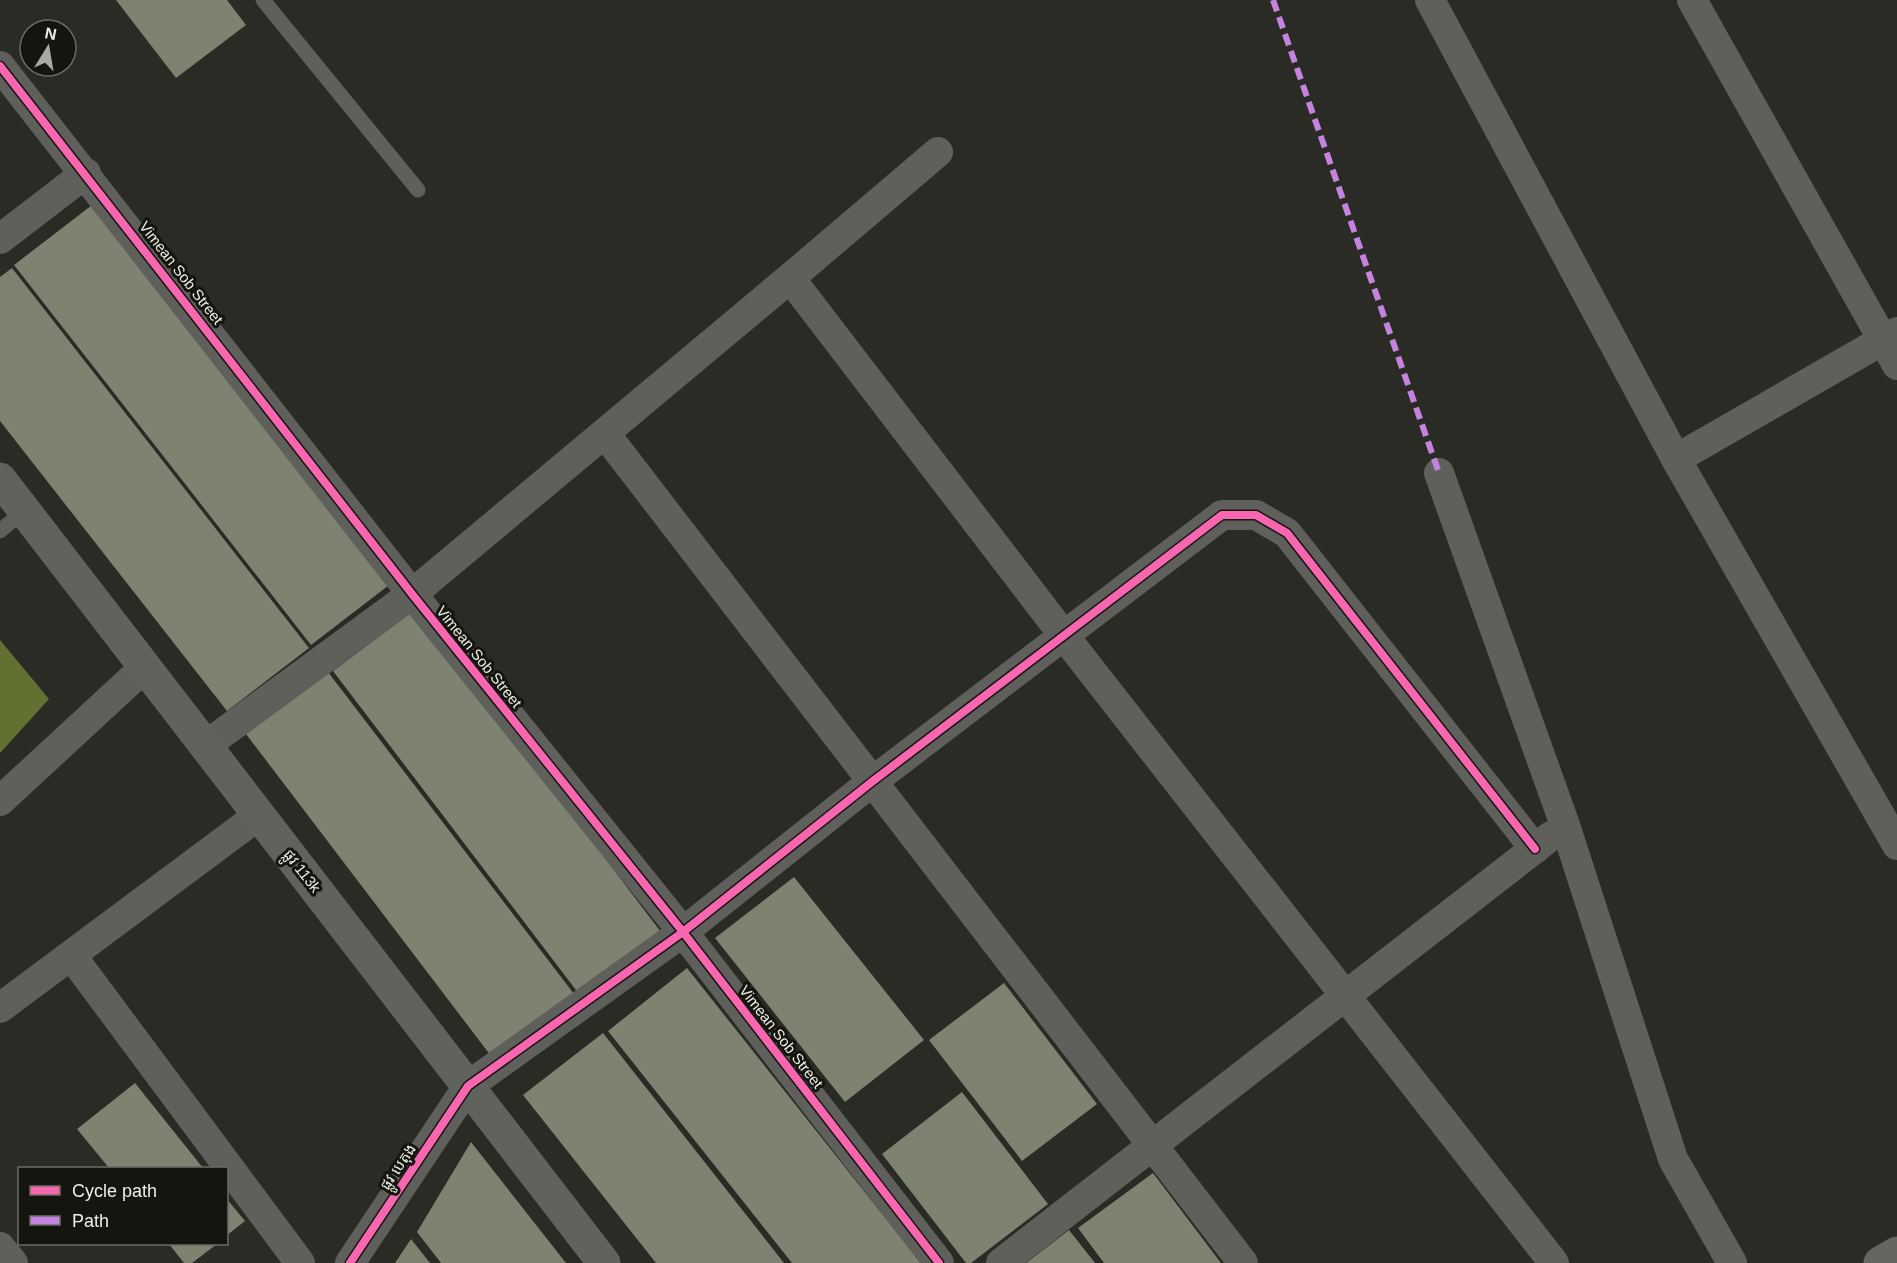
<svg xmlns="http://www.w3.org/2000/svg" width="1897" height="1263" font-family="Arial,'Noto Sans Khmer',sans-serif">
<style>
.water{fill:#627032}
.building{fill:#7e8271}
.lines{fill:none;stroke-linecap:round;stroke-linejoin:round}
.lane{stroke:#5f605c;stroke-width:15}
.street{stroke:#5f605c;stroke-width:30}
.secondary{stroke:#60625e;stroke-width:33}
.highway{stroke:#656660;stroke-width:33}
.quiet{stroke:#c483df;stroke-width:6;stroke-dasharray:12 6;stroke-linecap:butt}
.cycleway-casing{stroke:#14150f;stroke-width:11}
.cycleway{stroke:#f766af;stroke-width:8}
.labels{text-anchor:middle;stroke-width:6;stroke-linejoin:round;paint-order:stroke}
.street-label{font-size:15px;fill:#eceee5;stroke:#14150f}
</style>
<rect width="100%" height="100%" fill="#292b24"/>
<path class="water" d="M0,640L49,699L0,753Z"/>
<path class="building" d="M116,0H227L246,25L176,78Z
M96,202L393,582L311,645L14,265Z
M12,268L309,648L227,711L0,421V277Z
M416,609L661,932L579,994L333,671Z
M328,672L574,994L491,1056L246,734Z
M794,877L924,1040L845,1102L715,938Z
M687,968L921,1263H792L608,1031Z
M1004,983L1097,1104L1022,1161L929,1040Z
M603,1033L784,1263H656L523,1095Z
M135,1083L203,1168H109L77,1129Z
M962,1092L1048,1204L971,1263H966L882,1154Z
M471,1142L566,1263H441L417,1232Z
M1153,1173L1221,1263H1104L1078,1228Z
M226,1198L245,1221L226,1236Z
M1069,1230L1095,1263H1026Z
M411,1239L430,1263H395Z
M169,1244H217L192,1263H184Z"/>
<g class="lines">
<path class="lane" d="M263,0L418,190
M0,531L24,511"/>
<path class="street" d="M1430,0L1676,459L1897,845
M1692,0L1897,365
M0,66L412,594L683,932L939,1263
M938,152L790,278L1065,637L1554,1263
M0,239L86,173
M606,435L1243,1263
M1676,459L1897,332
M1439,473L1565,825L1673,1159L1732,1263
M205,746L412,594L790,278
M0,801L145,667
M71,955L300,1263
M0,1008L259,815
M0,1247L13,1263
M350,1263L468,1086L683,932L873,781L1222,515H1256L1287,533L1535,849
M1001,1263L1551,836"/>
<path class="secondary" d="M0,479L604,1263"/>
<path class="highway" d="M1880,1263L1897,1253"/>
<path class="quiet" d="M1273,0L1439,473"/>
<defs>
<path id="cycleway" d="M0,66L412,594L683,932L939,1263
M350,1263L468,1086L683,932L873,781L1222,515H1256L1287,533L1535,849"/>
</defs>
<use href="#cycleway" class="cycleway-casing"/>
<use href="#cycleway" class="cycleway"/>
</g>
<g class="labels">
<g class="street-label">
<text transform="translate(181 273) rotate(52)" y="5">Vimean Sob Street</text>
<text transform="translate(479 657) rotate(51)" y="5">Vimean Sob Street</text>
<text transform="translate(302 871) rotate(52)" y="5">ផ្លូវ 113k</text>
<text transform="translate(781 1037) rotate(52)" y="5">Vimean Sob Street</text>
<text transform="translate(398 1167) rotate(-56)" y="5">ផ្លូវ បេតុង</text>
</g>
</g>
<rect x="18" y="1167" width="210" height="78" fill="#14150f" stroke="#6a6c65" stroke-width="1.5"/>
<rect x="30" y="1186" width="30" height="9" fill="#f766af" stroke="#6a6c65" stroke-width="1.5"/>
<text x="72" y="1197" font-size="18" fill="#eceee5">Cycle path</text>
<rect x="30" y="1216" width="30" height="9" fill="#c483df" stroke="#6a6c65" stroke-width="1.5"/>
<text x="72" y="1227" font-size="18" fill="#eceee5">Path</text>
<g transform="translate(48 48) rotate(11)"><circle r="28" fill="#14150f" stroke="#6a6c65" stroke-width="1.5"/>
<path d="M0-4.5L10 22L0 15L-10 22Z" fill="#a8aaa1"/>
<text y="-9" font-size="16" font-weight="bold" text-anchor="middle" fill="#eceee5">N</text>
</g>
</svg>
